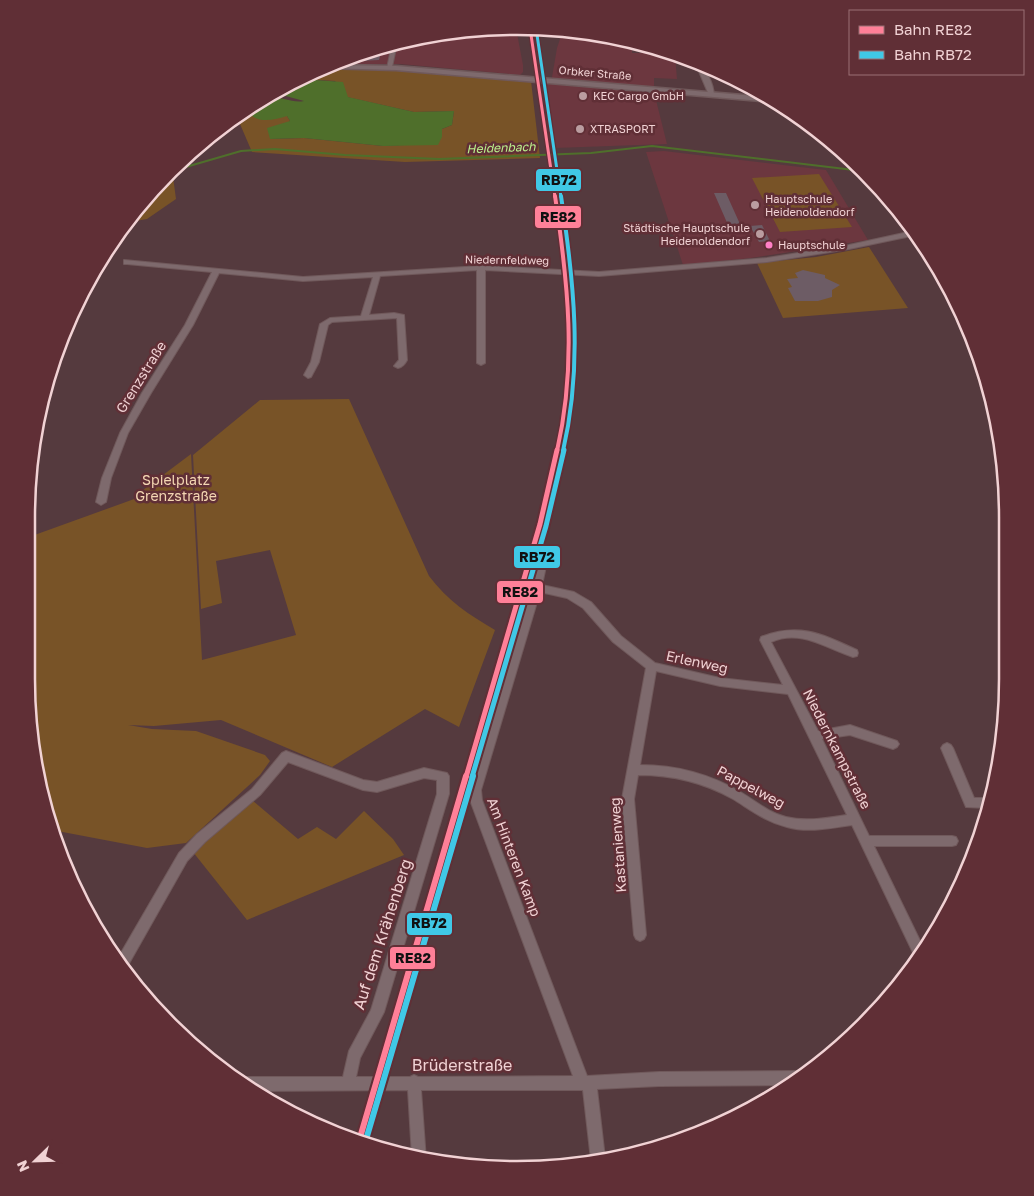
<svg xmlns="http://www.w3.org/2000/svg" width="1034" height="1196" font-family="'Golos Text',sans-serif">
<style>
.built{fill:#6c373f}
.green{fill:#785327}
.water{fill:#4f6f2b}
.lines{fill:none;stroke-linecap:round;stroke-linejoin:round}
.stream{stroke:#4f6f2b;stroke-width:2}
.building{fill:#6d5c65}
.minor-casing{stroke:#70595b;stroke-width:2}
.tertiary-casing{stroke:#70595b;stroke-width:3}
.minor{fill:#7e6a6d;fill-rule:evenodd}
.tertiary{fill:#7e6a6d;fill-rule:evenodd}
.rail-1-far3-casing{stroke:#602f36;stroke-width:5.5}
.rail-1-far2-casing{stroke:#602f36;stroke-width:7}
.rail-1-far1-casing{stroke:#602f36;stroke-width:9}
.rail-1-casing{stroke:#602f36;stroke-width:10}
.rail-2-far3-casing{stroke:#602f36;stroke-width:5.5}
.rail-2-far2-casing{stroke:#602f36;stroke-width:7}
.rail-2-far1-casing{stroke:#602f36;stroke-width:9}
.rail-2-casing{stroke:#602f36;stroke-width:10}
.rail-1-far3{stroke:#ff8098;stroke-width:3}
.rail-1-far2{stroke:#ff8098;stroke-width:4}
.rail-1-far1{stroke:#ff8098;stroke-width:5}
.rail-1{stroke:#ff8098;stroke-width:6}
.rail-2-far3{stroke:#40c8e6;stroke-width:3}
.rail-2-far2{stroke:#40c8e6;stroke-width:4}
.rail-2-far1{stroke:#40c8e6;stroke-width:5}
.rail-2{stroke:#40c8e6;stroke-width:6}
.poi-dot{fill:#ba9da0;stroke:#602f36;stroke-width:2}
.bus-dot{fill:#ff80c5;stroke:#602f36;stroke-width:2}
.labels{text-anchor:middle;stroke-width:5;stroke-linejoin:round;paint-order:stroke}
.far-street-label{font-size:11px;fill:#f1d2d4;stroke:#602f36}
.far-poi-label{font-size:11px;fill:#f1d2d4;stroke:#602f36;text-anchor:start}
.far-bus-label{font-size:11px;fill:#f1d2d4;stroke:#602f36;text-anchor:start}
.far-water-label{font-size:12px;font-style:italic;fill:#bbf28d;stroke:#602f36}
.street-label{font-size:14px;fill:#f1d2d4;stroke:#602f36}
.park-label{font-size:14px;fill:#f4d7b3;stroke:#602f36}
.near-street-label{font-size:16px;fill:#f1d2d4;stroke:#602f36}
.rim{fill:none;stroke:#f1d2d4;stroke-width:2.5}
.line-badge{stroke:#602f36;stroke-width:2}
.pale-badge-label{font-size:14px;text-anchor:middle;font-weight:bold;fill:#111}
</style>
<rect width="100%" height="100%" fill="#553a3e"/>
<path class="built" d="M516,28L523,65V72L520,75L400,64H334L360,52L453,30Z
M563,30L632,41V53H647V44L675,55L677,79L654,78V92L667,144L555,148L545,83H551L557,48Z
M664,151L826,170L868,240L751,258L683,265L646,152Z"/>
<path class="green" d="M322,69H388L531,81L540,158L405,162L252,152L237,117L247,109L250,115L287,116L290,121L270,139L304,138L383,146L424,144L442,129L452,125L454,111L414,112L351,98L347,97L335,81L301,79Z
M819,174L852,227L780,232L752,178Z
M173,177L176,199L147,219L124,223L162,182Z
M869,247L908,308L783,318L757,263L816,257Z
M349,399L429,576C447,600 469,615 495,630L459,727L425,709L332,767L221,720L154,726L128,725L152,729L196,731L265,755L270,761L260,775L186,843L147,848L52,830L43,806L26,679L29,537L137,498L171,505L144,497L143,490L191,454L202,660L296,635L270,550L216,561L222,603L201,609L193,455L260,400Z
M253,801L298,839L317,827L336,839L364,811L393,839L404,855L247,920L193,852Z"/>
<path class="water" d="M301,79L343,82L348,97L414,112L454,111L452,125L442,129V137L438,145L383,146L304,138L270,139L267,128L290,121L287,116C274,120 254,125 247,109C252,106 259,99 264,98C278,94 291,104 304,101L282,95L275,90Z"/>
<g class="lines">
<path class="stream" d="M172,171L241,151L275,149L345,155L439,159L591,153L652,146L862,171"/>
</g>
<path class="building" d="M363,51L381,52L379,60L339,62Z
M714,193H726L744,233L732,234Z
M762,225L770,241L759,242L750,226Z
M803,270L825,275V278L840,285L832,290V297L818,301H795L788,288L792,287L787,279L798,278L795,273Z"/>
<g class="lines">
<defs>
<path id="minor" d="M397,43L392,67L387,68L392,45Z
M695,62C706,66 714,85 714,96L709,95Z
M913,231L916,235L849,249L767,262L599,276L485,270V363L481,365L477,363V270L380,276L369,315L394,313L404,315L407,360C405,364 402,367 398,368L394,366L399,360L397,318L332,322L328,325L319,362L311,377L308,378L304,375L311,362L320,324L330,318L361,316L373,277L303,281L219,273L193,325L151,393L128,433L111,478L106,502L101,505L96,502L102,478L120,433L142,393L185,325L212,272L127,264H124V260L303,277L481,266L599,272L767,258L849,245Z
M544,549L549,552L542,585L574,592L591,602L621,636L655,663L720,678L783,685L760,640L761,637C799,622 822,634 857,650L858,653L857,656L853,657C825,648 801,629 771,642L818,731L850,725L897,741L899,744L897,747L893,749L850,735L822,739L869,836H952L956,837L958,841L956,845L952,846H874L925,951L917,961L852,825C831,828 808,833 787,827C766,822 751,810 733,799C703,782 673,775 638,775L634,799L646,935L644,939L640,941L636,939L634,935L622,799L646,668L613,642L583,608L567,598L540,592L481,790L482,800L587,1076L659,1072L799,1071L804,1074L789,1085L659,1086L597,1089L605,1158L591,1160L583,1090H421L426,1160L412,1157L408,1090L257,1091L239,1081L245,1077H343L349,1051L371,1010L437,794V780L424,778L377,792L363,790L288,762L260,795L205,842L187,861L127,967L125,968L118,958L179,853L197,834L252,789L282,753L286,751L363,780L377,782L424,768L447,773L449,776V794L384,1012L360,1058L356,1077H410L414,1075L418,1077L573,1076L470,800L469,790L531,588L539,552ZM656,671L720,686L788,694L847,815C827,818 806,822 786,817C769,813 757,802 742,793C710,774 677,765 640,765Z
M947,743L951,745L953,748L974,798H991L988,808L966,807L941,748L943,745Z"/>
<path id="tertiary" d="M332,65L396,66L767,97L774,102L396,70L324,68Z"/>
</defs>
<use href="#minor" class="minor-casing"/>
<use href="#tertiary" class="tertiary-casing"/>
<use href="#minor" class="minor"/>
<use href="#tertiary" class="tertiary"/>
<defs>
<path id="rail-1-far3" d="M530,28L555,197"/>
<path id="rail-1-far2" d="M555,196C568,283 577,364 557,451"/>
<path id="rail-1-far1" d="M466,777L540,524L557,450"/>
<path id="rail-1" d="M359,1141L466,776"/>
<path id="rail-2-far3" d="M536,28L561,197"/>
<path id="rail-2-far2" d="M561,196C574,282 583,365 563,451"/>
<path id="rail-2-far1" d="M472,777L546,526L564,450"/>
<path id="rail-2" d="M365,1143L473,776"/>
</defs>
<use href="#rail-1-far3" class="rail-1-far3-casing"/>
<use href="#rail-1-far2" class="rail-1-far2-casing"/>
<use href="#rail-1-far1" class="rail-1-far1-casing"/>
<use href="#rail-1" class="rail-1-casing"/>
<use href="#rail-2-far3" class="rail-2-far3-casing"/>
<use href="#rail-2-far2" class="rail-2-far2-casing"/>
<use href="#rail-2-far1" class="rail-2-far1-casing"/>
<use href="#rail-2" class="rail-2-casing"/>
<use href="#rail-1-far3" class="rail-1-far3"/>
<use href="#rail-1-far2" class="rail-1-far2"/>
<use href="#rail-1-far1" class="rail-1-far1"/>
<use href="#rail-1" class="rail-1"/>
<use href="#rail-2-far3" class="rail-2-far3"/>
<use href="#rail-2-far2" class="rail-2-far2"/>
<use href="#rail-2-far1" class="rail-2-far1"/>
<use href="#rail-2" class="rail-2"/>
</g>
<g class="poi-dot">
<circle cx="583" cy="96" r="5"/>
<circle cx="580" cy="129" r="5"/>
<circle cx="755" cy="205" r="5"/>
<circle cx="760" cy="234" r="5"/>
</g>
<circle class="bus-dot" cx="769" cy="245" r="4.5"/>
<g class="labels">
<g class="far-street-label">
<text transform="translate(595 73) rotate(5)" y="4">Orbker Straße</text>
<text transform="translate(507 260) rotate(1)" y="4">Niedernfeldweg</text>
</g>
<g class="far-poi-label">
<text x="593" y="100">KEC Cargo GmbH</text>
<text x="590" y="133">XTRASPORT</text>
<text x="765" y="203">Hauptschule<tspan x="765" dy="13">Heidenoldendorf</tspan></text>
<text x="750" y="232" text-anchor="end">Städtische Hauptschule<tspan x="750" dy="13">Heidenoldendorf</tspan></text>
</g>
<g class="far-bus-label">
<text x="778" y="249">Hauptschule</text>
</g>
<g class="far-water-label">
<text transform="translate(501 148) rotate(-2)" y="4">Heidenbach</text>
</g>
<g class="street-label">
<text transform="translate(141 377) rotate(-58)" y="5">Grenzstraße</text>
<text transform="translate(697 662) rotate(12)" y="5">Erlenweg</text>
<text transform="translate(837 749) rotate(63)" y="5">Niedernkampstraße</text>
<text transform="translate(751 787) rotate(28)" y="5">Pappelweg</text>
<text transform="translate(618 845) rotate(-94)" y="5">Kastanienweg</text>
<text transform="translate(514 857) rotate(69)" y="5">Am Hinteren Kamp</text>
</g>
<g class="park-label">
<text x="176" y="485">Spielplatz<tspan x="176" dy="16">Grenzstraße</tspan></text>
</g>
<g class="near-street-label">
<text transform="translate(382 934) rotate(-72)" y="6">Auf dem Krähenberg</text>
<text x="462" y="1071">Brüderstraße</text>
</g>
</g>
<path d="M0 0H1034V1196H0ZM517 35H517A482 482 0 0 1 999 517V679A482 482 0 0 1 517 1161H517A482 482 0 0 1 35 679V517A482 482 0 0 1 517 35Z" fill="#602f36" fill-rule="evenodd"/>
<path class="rim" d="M517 35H517A482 482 0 0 1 999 517V679A482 482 0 0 1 517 1161H517A482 482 0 0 1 35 679V517A482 482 0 0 1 517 35Z"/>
<g class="line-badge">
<rect x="535" y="168" width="47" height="24" rx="5" fill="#40c8e6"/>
<rect x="534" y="205" width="48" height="24" rx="5" fill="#ff8098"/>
<rect x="513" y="545" width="48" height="24" rx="5" fill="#40c8e6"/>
<rect x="496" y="580" width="48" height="24" rx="5" fill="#ff8098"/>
<rect x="406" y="912" width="47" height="24" rx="5" fill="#40c8e6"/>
<rect x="389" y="946" width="47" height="24" rx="5" fill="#ff8098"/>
</g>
<g class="pale-badge-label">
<text x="559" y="185">RB72</text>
<text x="558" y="222">RE82</text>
<text x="537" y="562">RB72</text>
<text x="520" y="597">RE82</text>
<text x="429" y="928">RB72</text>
<text x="413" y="963">RE82</text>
</g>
<rect x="849" y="10" width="175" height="65" fill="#602f36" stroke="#9a7075"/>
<rect x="859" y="26" width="25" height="8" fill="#ff8098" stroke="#9a7075"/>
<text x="894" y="35" font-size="15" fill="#f1d2d4">Bahn RE82</text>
<rect x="859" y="51" width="25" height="8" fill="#40c8e6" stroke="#9a7075"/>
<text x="894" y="60" font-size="15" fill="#f1d2d4">Bahn RB72</text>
<g transform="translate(35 1161) rotate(247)" stroke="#602f36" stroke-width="4" paint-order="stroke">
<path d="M0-4L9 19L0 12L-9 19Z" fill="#f1d2d4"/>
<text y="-8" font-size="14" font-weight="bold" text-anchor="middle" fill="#f1d2d4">N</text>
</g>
</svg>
